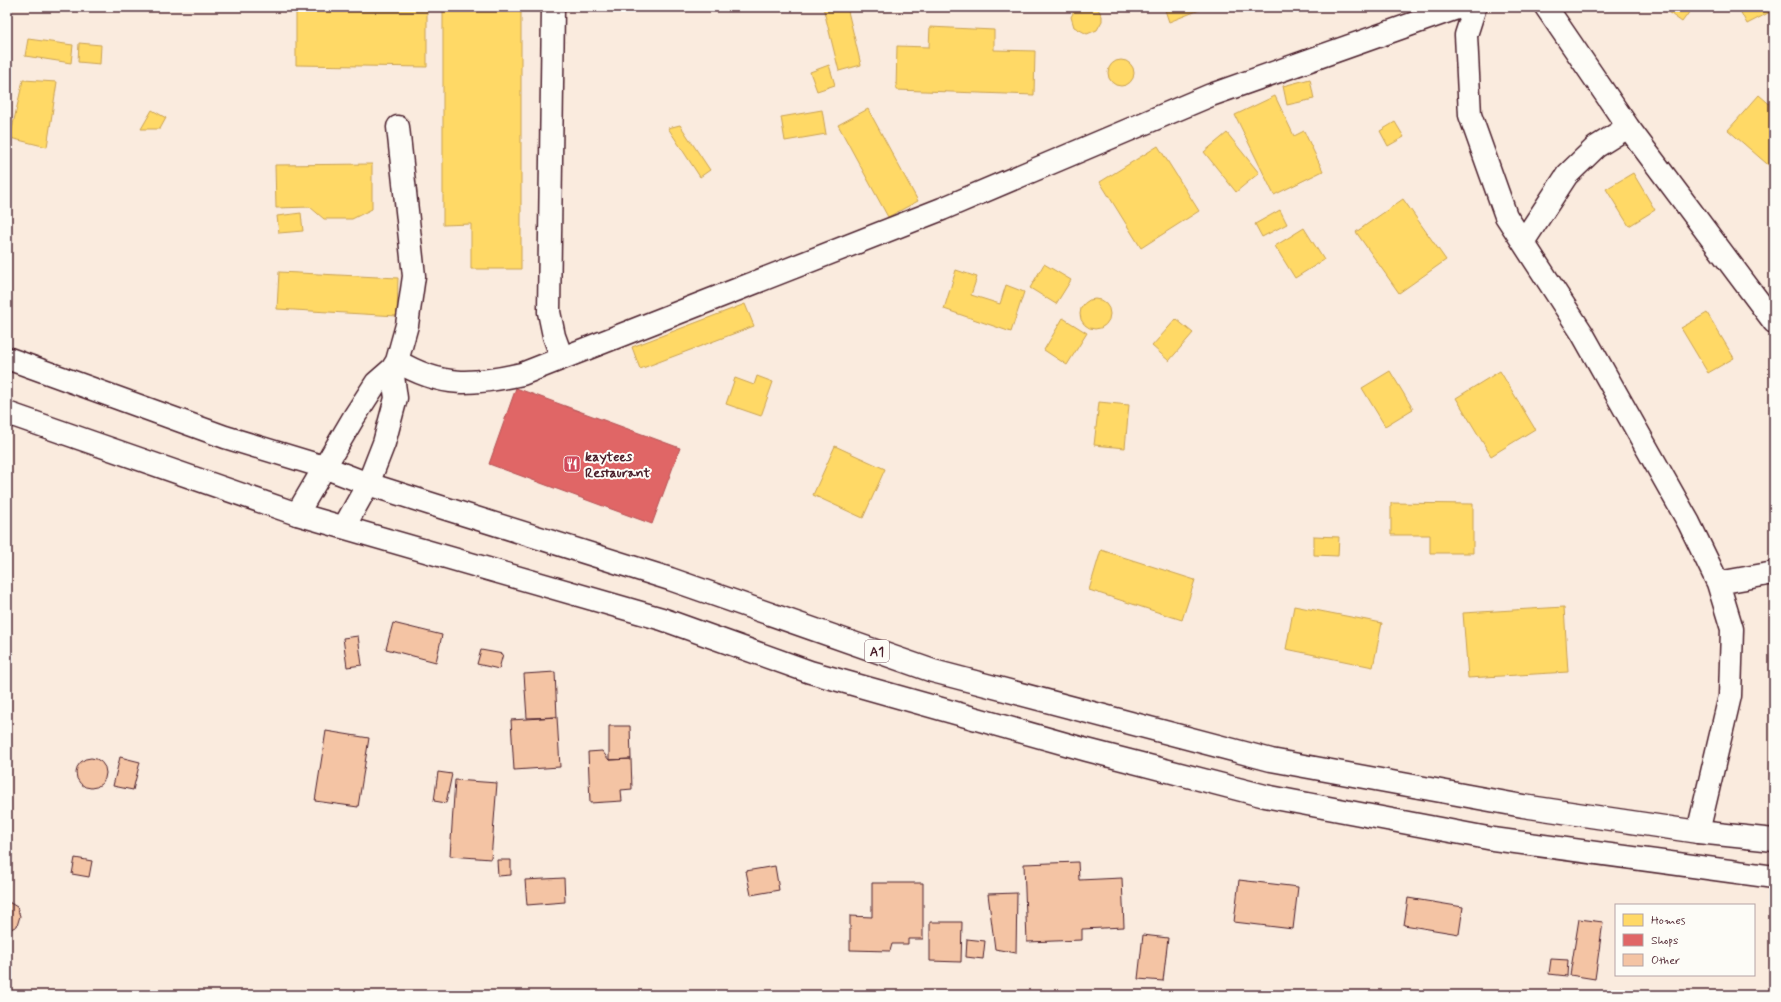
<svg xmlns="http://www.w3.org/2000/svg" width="1781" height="1002" font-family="Mynerve,sans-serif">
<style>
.homes{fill:#ffd966;stroke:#c9a154}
.shops{fill:#e06666;stroke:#b35154}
.building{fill:#f4c4a4;stroke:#4a1f2b}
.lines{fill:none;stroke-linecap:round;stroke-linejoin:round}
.minor-casing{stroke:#4a1f2b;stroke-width:25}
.highway-casing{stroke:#4a1f2b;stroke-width:25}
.minor{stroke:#fdfcf7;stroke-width:22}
.highway{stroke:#fdfcf7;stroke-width:22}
.labels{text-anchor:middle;stroke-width:4;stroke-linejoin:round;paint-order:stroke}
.shield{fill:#fdfcf7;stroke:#806168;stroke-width:1}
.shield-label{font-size:13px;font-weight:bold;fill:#4a1f2b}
.poi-label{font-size:14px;font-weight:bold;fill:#4a1f2b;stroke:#fdfcf7;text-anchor:start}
</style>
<rect width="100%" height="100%" fill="#faebde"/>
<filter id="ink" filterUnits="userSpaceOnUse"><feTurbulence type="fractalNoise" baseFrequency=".025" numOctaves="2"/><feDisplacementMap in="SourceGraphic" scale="8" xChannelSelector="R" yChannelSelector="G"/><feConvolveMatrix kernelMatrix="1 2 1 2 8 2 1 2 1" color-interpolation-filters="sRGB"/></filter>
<g filter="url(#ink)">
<path class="homes" d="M296,7H427V67L296,65Z
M443,7H521V269H471V224L443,225Z
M823,7H847L861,65L839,71Z
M1076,7H1097L1102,16V21L1097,30L1087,34L1074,27L1071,17Z
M1164,7H1207L1169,22Z
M1661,7H1693L1682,22Z
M1738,7H1774V10L1747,24Z
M930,27L994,30V50L1035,51L1034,95L896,90L897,46L929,47Z
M28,39L73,45L71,63L25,56Z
M79,43L101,45L100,64L78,62Z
M1108 73a13 13 0 1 1 26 0a13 13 0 1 1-26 0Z
M829,65L835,85L817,91L810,72Z
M1310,79L1314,99L1287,105L1283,86Z
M23,80L57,82L47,147L10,138Z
M1759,95L1774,108V170L1728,130Z
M1275,96L1294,136L1304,131L1323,171L1274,195L1235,115Z
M868,109L918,201L888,217L838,125Z
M152,110L166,118L160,129H141Z
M822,110L826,134L785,141L781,117Z
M1395,122L1404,137L1388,146L1380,131Z
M680,125L710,170L700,177L668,128Z
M1227,133L1259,173L1236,192L1204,152Z
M1158,146L1199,211L1141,248L1100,182Z
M372,164V209L352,219H324L310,207L276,208L275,165Z
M1633,173L1655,210L1629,226L1606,189Z
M1403,199L1446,260L1399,293L1356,232Z
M1280,210L1287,224L1262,237L1255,224Z
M301,213L303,231L279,233L277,216Z
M1304,228L1324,260L1295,278L1275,246Z
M1044,264L1071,280L1056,304L1030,288Z
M956,270L977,277L971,295L1000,304L1006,285L1024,292L1011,332L944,309Z
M279,272L398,278L397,316L277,309Z
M1080 314a15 15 0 1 1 30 0a15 15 0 1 1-30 0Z
M745,304L754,326L640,369L632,347Z
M1707,313L1734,358L1708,373L1681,328Z
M1063,318L1087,333L1067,365L1044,350Z
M1176,319L1193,333L1169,361L1152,346Z
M1390,371L1413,409L1385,426L1362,388Z
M1500,371L1535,429L1491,456L1456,398Z
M757,376L773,382L761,416L726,404L735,378L754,385Z
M1099,402L1129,405L1125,448L1094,445Z
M835,446L885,469L863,518L813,495Z
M1391,503L1473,504V553H1430V535H1391Z
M1314,536L1339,537L1338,556L1314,555Z
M1101,550L1195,580L1182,620L1089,590Z
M1294,606L1382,623L1373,667L1286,649Z
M1564,607L1568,672L1468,678L1463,613Z"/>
<path class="shops" d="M516,388L680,448L652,524L489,464Z"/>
<path class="building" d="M393,623L442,635L436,662L386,649Z
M358,636L362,665L347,667L343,638Z
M481,650L503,654L499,669L477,664Z
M555,672L557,717L527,718L524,674Z
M557,717L560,767L514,770L511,720Z
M609,726H630L631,759L609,760Z
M326,731L369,738L358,807L315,801Z
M602,751L609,760L631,759L632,789L621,790L622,801L590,803L588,752Z
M120,757L140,762L133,790L113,786Z
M76 773a15 15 0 1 1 30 0a15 15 0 1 1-30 0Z
M438,772L452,774L446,803L434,801Z
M455,780L497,783L491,859L450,856Z
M75,858L92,861L89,877L72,874Z
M497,860H511V875L498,876Z
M1078,862L1079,880L1122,878L1124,927L1082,929V940L1027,942L1024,864Z
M775,866L779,890L751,895L746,871Z
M564,878L565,902L527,905L525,880Z
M1239,880L1298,887L1293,929L1234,922Z
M872,883H923V939H908V944H892L890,951L850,950V916L872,917Z
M1017,893L1016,953L995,949L988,894Z
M1408,898L1463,907L1459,934L1404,925Z
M7,901L17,907L20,916L17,926L7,931Z
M1579,919L1603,922L1595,979L1570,975Z
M930,922H962L961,962L930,961Z
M1143,935L1168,938L1163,981L1138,979Z
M967,939L985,941L983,959L966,957Z
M1551,959L1568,960L1567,976L1549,974Z"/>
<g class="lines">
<defs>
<path id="minor" d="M553,7L549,312L554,336L562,358
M1475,7L1466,35L1470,115L1506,216L1582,333L1689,523L1718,583L1732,629L1730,696L1698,832
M1546,7L1628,127L1774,322
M1523,242L1567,175L1596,147L1628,127
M397,361C442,388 473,385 522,374L942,209L1211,95L1460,7
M297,514L354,417L376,383L392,369L397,361L407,325L414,276L398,127
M344,527L368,484L384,443L396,398L392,369
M1718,583L1774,573"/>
<path id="highway" d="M7,358L225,437L324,467L368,484L447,509L670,579L933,671L1271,760L1523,806L1698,832L1774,840
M7,413L297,514L662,619L810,672L1087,750L1265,796L1493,839L1774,877"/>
</defs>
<use href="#minor" class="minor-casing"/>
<use href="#highway" class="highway-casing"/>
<use href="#minor" class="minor"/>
<use href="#highway" class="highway"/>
</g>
</g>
<defs>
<symbol id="restaurant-square" viewBox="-11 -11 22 22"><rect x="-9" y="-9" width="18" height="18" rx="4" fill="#d1495b" stroke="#fdfcf7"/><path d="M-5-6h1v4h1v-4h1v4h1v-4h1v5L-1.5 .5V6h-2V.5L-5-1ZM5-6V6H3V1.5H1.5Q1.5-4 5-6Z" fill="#fff"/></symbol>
</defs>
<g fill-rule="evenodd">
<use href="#restaurant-square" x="562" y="454" width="20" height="20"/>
</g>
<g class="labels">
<rect class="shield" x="865" y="640" width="24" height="22" rx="3"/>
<g class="shield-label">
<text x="877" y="656">A1</text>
</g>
<g class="poi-label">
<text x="585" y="461">kaytees<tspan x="585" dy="16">Restaurant</tspan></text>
</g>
</g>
<rect width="1781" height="1002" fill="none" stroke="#fdfcf7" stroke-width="24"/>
<rect x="12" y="12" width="1757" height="978" fill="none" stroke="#4a1f2b" stroke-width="1.5" filter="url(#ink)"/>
<rect x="1615" y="904" width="140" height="72" fill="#fdfcf7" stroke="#b5a4a5"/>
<rect x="1623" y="914" width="20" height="12" fill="#ffd966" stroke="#b5a4a5"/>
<text x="1651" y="924" font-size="12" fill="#4a1f2b">Homes</text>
<rect x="1623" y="934" width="20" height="12" fill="#e06666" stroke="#b5a4a5"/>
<text x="1651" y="944" font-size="12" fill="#4a1f2b">Shops</text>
<rect x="1623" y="954" width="20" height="12" fill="#f4c4a4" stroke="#b5a4a5"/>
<text x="1651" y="964" font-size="12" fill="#4a1f2b">Other</text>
</svg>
